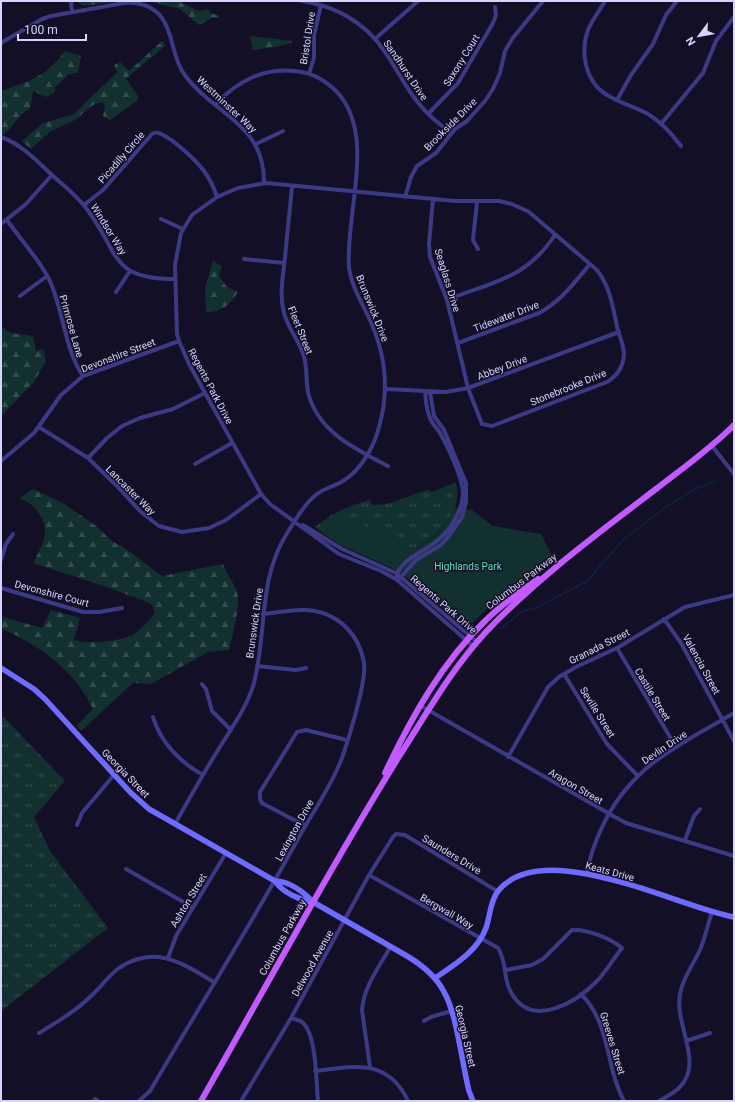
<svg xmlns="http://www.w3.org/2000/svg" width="735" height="1102" font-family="Roboto,sans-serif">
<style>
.grass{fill:url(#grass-tufts)}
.forest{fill:url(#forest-firs)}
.park{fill:#12302f}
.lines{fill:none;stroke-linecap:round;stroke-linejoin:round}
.stream{stroke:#0c2248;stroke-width:1.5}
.street{stroke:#3d3a85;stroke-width:4}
.secondary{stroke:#6f6bff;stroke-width:5.5}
.primary{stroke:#c25bff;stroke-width:6}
.labels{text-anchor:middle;stroke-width:3;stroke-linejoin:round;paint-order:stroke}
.street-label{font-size:10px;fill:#d9d4ff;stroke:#130f26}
.park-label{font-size:10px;fill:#5fe0c0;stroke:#130f26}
</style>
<defs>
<pattern id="grass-tufts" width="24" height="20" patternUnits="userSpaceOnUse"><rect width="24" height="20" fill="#12302f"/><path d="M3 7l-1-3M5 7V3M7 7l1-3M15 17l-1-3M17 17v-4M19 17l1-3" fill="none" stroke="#344d4e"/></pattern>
<pattern id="forest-firs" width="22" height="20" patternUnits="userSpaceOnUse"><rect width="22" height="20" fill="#12302f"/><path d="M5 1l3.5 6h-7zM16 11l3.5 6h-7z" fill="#344d4e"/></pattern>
</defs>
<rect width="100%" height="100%" fill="#130f26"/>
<path class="grass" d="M456,482C464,517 434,539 407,554L390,544L328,529L324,534L315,527C332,513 348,506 370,500L372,505L387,504L427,490L432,492Z
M1,714L65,781L34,817L50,851L108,928L1,1011Z"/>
<path class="forest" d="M76,1H121L83,6Z
M148,1H178L199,11L208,9L211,13L219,16L218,18H212L199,25L180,9Z
M250,36L294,41C286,47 263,48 253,50Z
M162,41L166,45L126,79L138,96V100L110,120L103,116L105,106L102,102L93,105L75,120L51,131L31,149L22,141L43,123L74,114L117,72L114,65L120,62L129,71Z
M65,51L81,56L78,73L69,74L55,87V92L46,97L33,91L30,109C14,117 15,127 3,135L1,133V91C30,81 46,77 65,51Z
M213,261L222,266L219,276L227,287L238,292C230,305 222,312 206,312L205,288Z
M1,326L11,333L33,336L36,351L43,349L46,362L33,383L1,416Z
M33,489L63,503L96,526L113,542L122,546L162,576L223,564C227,575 234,583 237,592C241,603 232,638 229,650L208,652L151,684L133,683L81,731L76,726L93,709C74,669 40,646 1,628L3,617L42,628L51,610L80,618L74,640C87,644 113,642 127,637C138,634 147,622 155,613L152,605L147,602L104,586L33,563C38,554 46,539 45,528C44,516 31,500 19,499Z"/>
<path class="park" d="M454,508L472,510L493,526L541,534L554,559L496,601L468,627H464L410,580L392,568L342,546L324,534C351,502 382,539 407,554C427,543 447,531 454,508Z"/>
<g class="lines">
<path class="stream" d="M501,628L523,611L536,608L587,581L623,540L666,507L695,489L717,481"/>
<path class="street" d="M71,1L72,12
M302,1C336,6 366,23 385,52C397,69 406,89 420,105C429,116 440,125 452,133
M605,1C600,10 592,20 588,30C580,52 585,82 607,95C620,103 635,107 648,114C661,122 672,134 681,146
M375,39L418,1
M1,43L42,19L51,16L124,3C139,2 153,6 162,18C173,32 172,57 184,74C213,115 265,123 264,183
M309,74L314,58V35L321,5
M617,100L631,75L653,44L666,15L677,1
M428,114L458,83L493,23L496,15L495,7
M661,124L703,73L716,41L734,17
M1,137C21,144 37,161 52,175C65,187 79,197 89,212C120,255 111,279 175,279
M256,144L283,131
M292,186C290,210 287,234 285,258C283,277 279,294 284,313C288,329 300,341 304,357C308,369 305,383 309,396C320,433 357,450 388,466
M405,197L411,177L417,166L436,153L455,129L467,121L485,101L493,89L500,73L505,51L512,39L543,1
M433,199L429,244L430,257L447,300L468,388L482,424L492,426L607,382C617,376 623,367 624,355C624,346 621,339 618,331C613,309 611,288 597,270L529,212L512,204L499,201H455L266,183L238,188L217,197L192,215L181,233L175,265L177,334L179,341L189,364L261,494L270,504L339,554L381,571L396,579L473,646
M477,202L473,240L478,249
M84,205L103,190L152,134C155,132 158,132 161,134C174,140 195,159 204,171C210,179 214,188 217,197
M161,219L183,229
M7,220C20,239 44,265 52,286C64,316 65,349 83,376
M1,224L26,204L52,175
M244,259L284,263
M116,292L130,271
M20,296L47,276
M447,300C493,281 525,280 555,235
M458,343L539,313C561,301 574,283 590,264
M385,389L446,392L468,388L619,332
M39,427L88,458L116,485L141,512L159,526L182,532L209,528L226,520L261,494
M712,446L734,474
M88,458L107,438L122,426L140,418L173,409L205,393
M1,461L34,433L61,395L83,376L179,341
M195,464L232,443
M303,525L342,549L396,573L477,642
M1,560L6,544L13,534
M396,579L401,577L416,560L441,545L448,537L462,517L466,502V483L444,430L434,416L430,392
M396,579C398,560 424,552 437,541C451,530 462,511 463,494C463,478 448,447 440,433C437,428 432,424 430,418C426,410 426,400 425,391
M1,588L83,612H99L122,608
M664,619L681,643L734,741
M617,648L676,747
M257,666L296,670L306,668
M564,674L607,744L637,775
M202,684L206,689L212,711L231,730
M421,706L615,817L626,823L734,856
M153,717C160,742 181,763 203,775
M508,757L548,687L559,677L576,667L617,648L685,607L734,595
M175,824C189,799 203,774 218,750C231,729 247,707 254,683C267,633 258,580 286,535C295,521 304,504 317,494C325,488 335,486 343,481C361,470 374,447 379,427C390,389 385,351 368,316C361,301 351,285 349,267C345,214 377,135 337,92C325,80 313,73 295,71C262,68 238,81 216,104
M77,825L82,813L114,775
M306,825L296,821L262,803L260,799V792L297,732L306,730L347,740
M685,840L694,816L700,809
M126,869L192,907
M587,873C590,854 596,839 605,821C634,764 681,744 734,713
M369,875L498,948C508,964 502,979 512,994C533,1029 577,1002 598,980C607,970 614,958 622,948C610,938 587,929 572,930L543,959L532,965L506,970
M168,958L176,936L226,853
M581,994C611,1024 605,1066 624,1101
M291,1018C295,1019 299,1020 302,1022C317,1034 316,1083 318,1101
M424,1021L431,1017L452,1011
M39,1033C57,1022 76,1011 91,996C101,987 108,976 119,968C155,944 182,963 214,982
M686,1041L710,1033
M370,1067L362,1010C364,986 379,967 391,946
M315,1071C354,1066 388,1058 408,1101
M94,1101L95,1099L98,1101
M139,1101L150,1091C199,1007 251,925 298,839C312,813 331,787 342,758C348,741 367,680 364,663C359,633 337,612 306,610C292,609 277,613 263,614
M241,1101L291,1018L369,875L393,837L396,834L405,835L497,891
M659,1101C666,1097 674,1093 679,1088C705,1063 674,1025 680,994C683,977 693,965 700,950C705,938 708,924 712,912"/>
<path class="secondary" d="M1,668L34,689L45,699L130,792L149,809L275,881C283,893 300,900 313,902
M275,881C289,881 304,892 313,902L407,956C422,965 436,976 444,992C457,1014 462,1064 469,1091L473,1101
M435,978C454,965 477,952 486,928C490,917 490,901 498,891C543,836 678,907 734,917"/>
<path class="primary" d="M385,773C411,718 442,662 486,620C502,604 520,592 538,579
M201,1101C267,985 330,868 400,755C427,713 451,670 485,633C536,579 597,534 656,489C683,468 710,449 734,425"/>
</g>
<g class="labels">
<g class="street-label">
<text transform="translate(307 38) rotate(-81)" y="4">Bristol Drive</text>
<text transform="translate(461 60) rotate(-58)" y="4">Saxony Court</text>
<text transform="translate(406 70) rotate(56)" y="4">Sandhurst Drive</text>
<text transform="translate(227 104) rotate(43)" y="4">Westminster Way</text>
<text transform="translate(450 124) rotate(-45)" y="4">Brookside Drive</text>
<text transform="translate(121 157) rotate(-49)" y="4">Picadilly Circle</text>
<text transform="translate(109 229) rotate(58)" y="4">Windsor Way</text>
<text transform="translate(448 280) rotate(73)" y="4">Seaglass Drive</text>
<text transform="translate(373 308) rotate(68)" y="4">Brunswick Drive</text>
<text transform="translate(506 316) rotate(-21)" y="4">Tidewater Drive</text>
<text transform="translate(72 326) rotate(74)" y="4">Primrose Lane</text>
<text transform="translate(301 330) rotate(68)" y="4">Fleet Street</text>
<text transform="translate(118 355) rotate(-21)" y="4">Devonshire Street</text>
<text transform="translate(502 367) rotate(-21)" y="4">Abbey Drive</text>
<text transform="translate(211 386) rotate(62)" y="4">Regents Park Drive</text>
<text transform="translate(568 387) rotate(-22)" y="4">Stonebrooke Drive</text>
<text transform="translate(131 490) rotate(45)" y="4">Lancaster Way</text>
<text transform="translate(521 581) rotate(-37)" y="4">Columbus Parkway</text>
<text transform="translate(52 593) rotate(15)" y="4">Devonshire Court</text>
<text transform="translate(444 604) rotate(41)" y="4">Regents Park Drive</text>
<text transform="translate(254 623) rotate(-82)" y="4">Brunswick Drive</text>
<text transform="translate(599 646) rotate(-27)" y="4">Granada Street</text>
<text transform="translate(702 664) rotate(61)" y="4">Valencia Street</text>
<text transform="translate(653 694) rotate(59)" y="4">Castile Street</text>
<text transform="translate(598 712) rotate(58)" y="4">Seville Street</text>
<text transform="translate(664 747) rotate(-34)" y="4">Devlin Drive</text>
<text transform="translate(126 773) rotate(46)" y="4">Georgia Street</text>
<text transform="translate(576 786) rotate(30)" y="4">Aragon Street</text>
<text transform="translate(294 830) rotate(-61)" y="4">Lexington Drive</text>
<text transform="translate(452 854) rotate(31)" y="4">Saunders Drive</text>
<text transform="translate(610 871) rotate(15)" y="4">Keats Drive</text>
<text transform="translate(188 900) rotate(-59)" y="4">Ashton Street</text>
<text transform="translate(447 911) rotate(30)" y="4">Bergwall Way</text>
<text transform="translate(282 937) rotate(-61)" y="4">Columbus Parkway</text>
<text transform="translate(312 963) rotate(-61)" y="4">Delwood Avenue</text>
<text transform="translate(466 1036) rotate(77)" y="4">Georgia Street</text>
<text transform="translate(613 1043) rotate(73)" y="4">Greeves Street</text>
</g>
<g class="park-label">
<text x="468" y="570">Highlands Park</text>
</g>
</g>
<rect width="735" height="1102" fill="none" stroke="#d9d4ff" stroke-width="4"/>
<g transform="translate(699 36) rotate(238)" stroke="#130f26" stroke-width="3" paint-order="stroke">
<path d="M0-3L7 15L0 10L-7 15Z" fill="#d9d4ff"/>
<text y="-6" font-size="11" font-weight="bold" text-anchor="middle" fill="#d9d4ff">N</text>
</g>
<path d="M18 34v6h68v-6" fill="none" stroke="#d9d4ff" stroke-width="2"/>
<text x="24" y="34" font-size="12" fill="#d9d4ff" stroke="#130f26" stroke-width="3" paint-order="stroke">100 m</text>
</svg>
